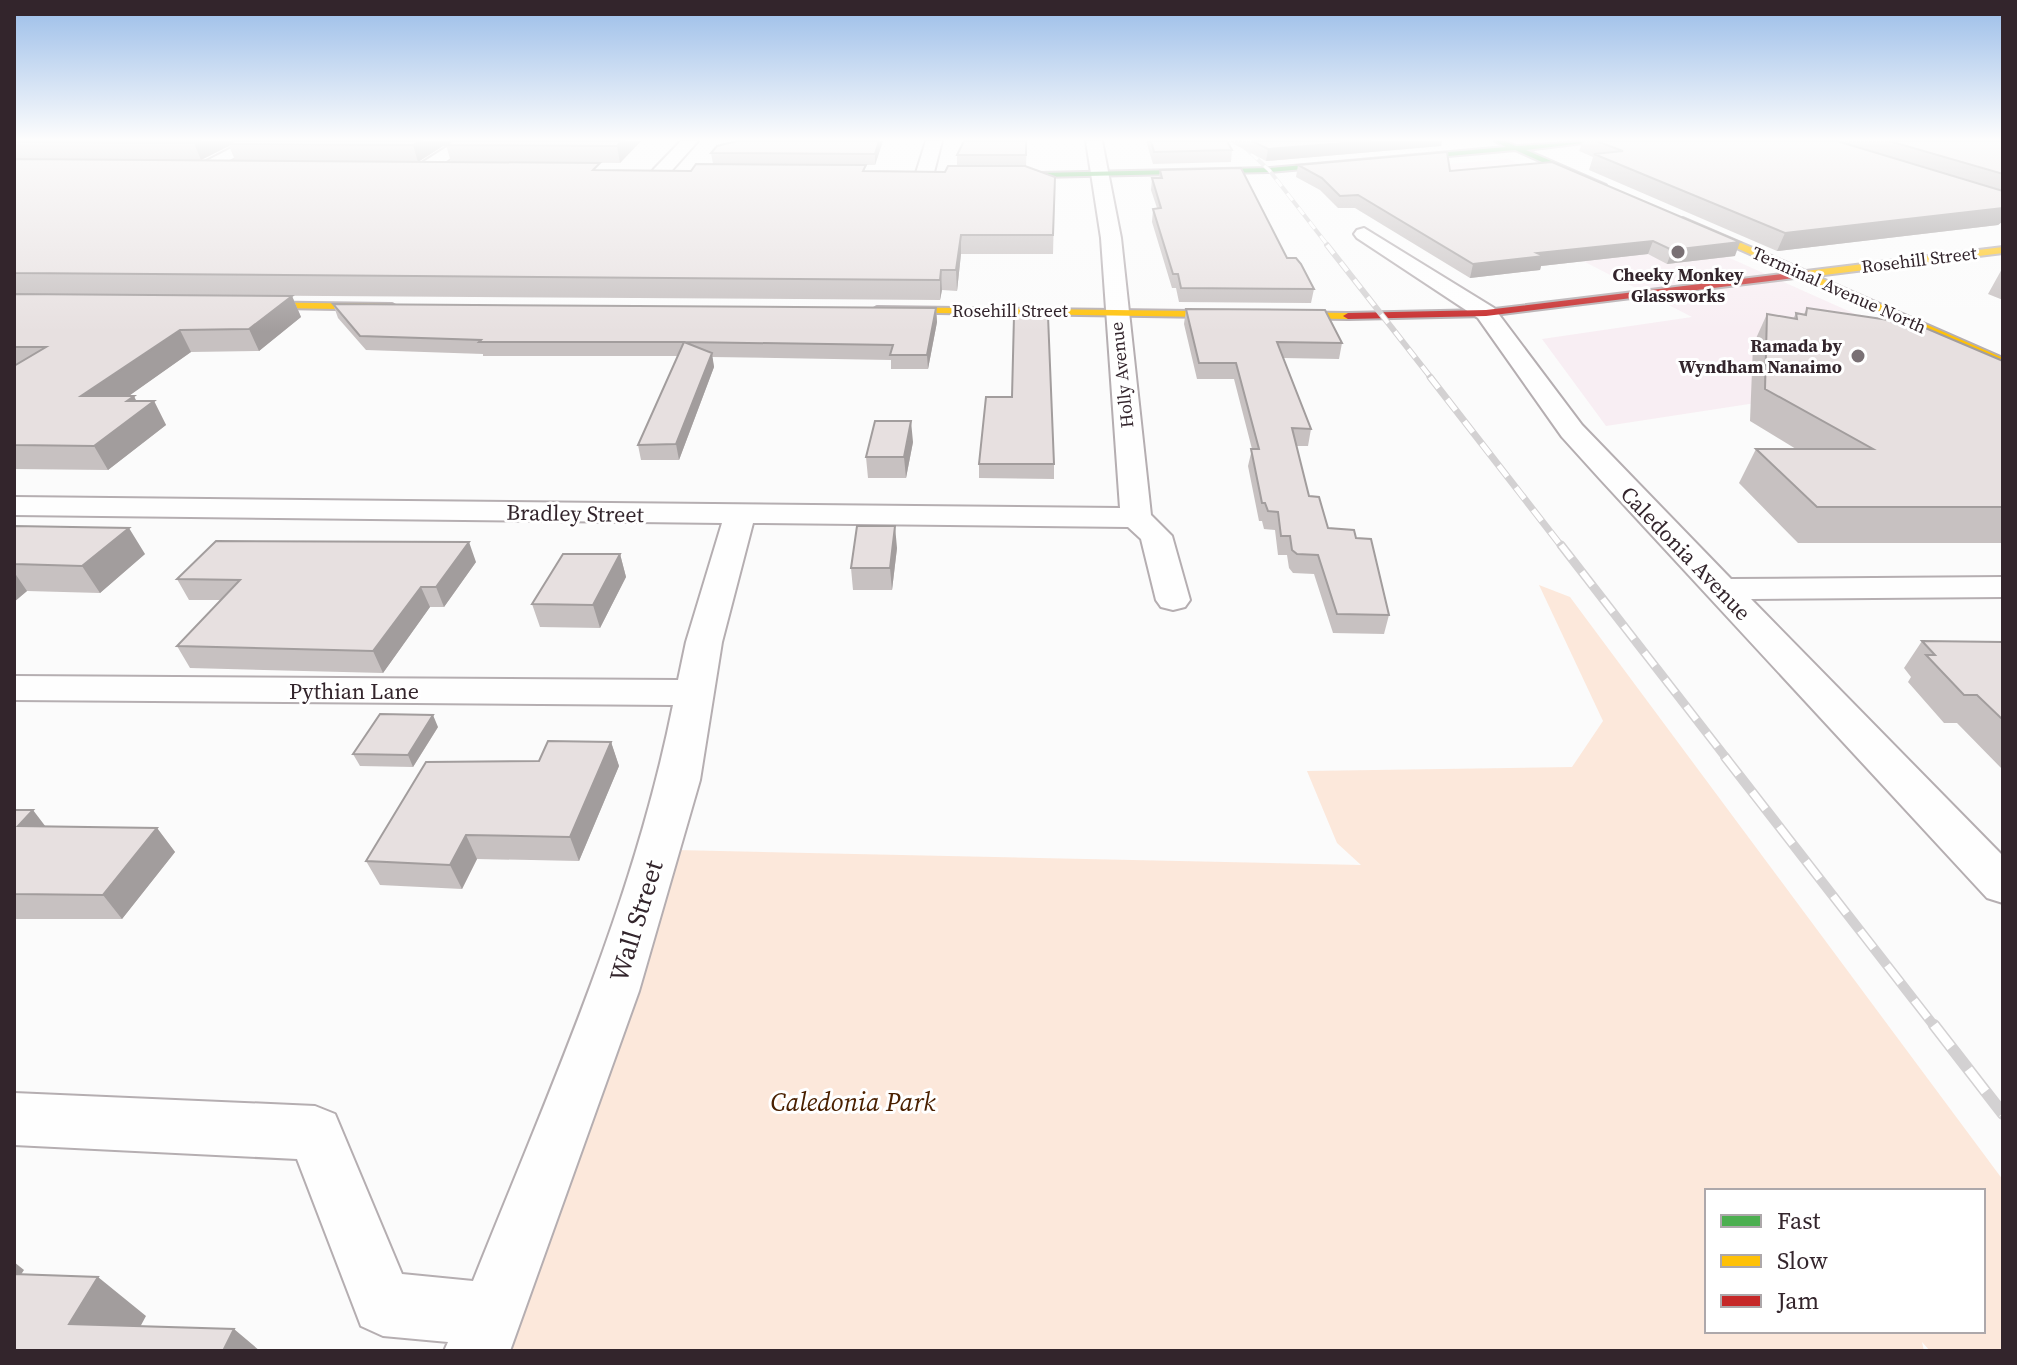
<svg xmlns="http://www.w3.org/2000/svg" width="2017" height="1365" font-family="'Source Serif 4',serif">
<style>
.built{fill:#f8eef3}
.green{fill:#fce8db;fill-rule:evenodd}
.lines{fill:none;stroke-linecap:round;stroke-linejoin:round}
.street-casing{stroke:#b5aeb1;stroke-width:4}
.fast-casing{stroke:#b5aeb1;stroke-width:4}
.slow-casing{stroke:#b5aeb1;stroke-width:4}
.jam-casing{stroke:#b5aeb1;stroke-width:4}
.street{fill:#fefefe;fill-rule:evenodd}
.fast{fill:#4caf50;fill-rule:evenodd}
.slow{fill:#ffc107;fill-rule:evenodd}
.jam{fill:#c62828;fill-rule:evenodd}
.rail-far5-casing{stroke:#d3d1d2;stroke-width:4}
.rail-far4-casing{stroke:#d3d1d2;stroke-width:6}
.rail-far3-casing{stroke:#d3d1d2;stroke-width:7}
.rail-far2-casing{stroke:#d3d1d2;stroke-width:9}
.rail-far1-casing{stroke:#d3d1d2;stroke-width:10}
.rail-casing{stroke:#d3d1d2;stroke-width:12}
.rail-far5{stroke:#fff;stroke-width:3;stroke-dasharray:9;stroke-linecap:butt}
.rail-far4{stroke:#fff;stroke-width:4;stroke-dasharray:11;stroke-linecap:butt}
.rail-far3{stroke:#fff;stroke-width:5;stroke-dasharray:14;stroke-linecap:butt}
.rail-far2{stroke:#fff;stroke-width:6;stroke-dasharray:17;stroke-linecap:butt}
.rail-far1{stroke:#fff;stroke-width:7;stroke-dasharray:22;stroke-linecap:butt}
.rail{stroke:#fff;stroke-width:9;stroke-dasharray:28;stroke-linecap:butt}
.wall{fill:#c7c1c1}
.shaded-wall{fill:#a29d9d}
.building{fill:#e7e0e0;stroke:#a29d9d;stroke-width:2}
.poi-dot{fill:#797074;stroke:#fff;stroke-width:3}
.labels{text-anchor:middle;stroke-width:6;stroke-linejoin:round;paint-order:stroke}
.far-street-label{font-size:18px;fill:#33252c;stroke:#fff}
.far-poi-label{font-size:18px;font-weight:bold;fill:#33252c;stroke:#fff}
.street-label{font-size:22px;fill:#33252c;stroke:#fff}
.near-street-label{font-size:26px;fill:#33252c;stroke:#fff}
.near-park-label{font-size:26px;font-style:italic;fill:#4a2000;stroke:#fff}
</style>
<rect width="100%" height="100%" fill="#fbfbfb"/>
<path class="built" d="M1508,159L2003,380L1828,392L1606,426L1542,339L1692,317L1402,168Z"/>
<path class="green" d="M1539,585L1570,597L2003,1180V1351H1930L1922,1342L1924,1351H510L676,850L1361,865L1337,843L1307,771L1572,767L1603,721ZM1707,1191H1983V1331H1707Z"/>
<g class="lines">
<defs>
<path id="street" d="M245,141H265L204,174L198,175L189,170Z
M456,141H474L426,176H414L411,172L414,168Z
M681,141H698L666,177H654L651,173L654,169Z
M926,141H942L933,176L924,181L915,176Z
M1086,141H1102L1121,238L1151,515L1172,536L1190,600L1185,607L1173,610L1161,607L1156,600L1141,539L1128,527L753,523L722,642L700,780L639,991L510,1351H444L448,1342L383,1336L361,1326L297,1159L14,1145V1093L315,1106L335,1114L402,1274L473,1281C548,1093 633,905 673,705L14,700V676L678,680L686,642L722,523L14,515V497L1120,508L1101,238Z
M1364,228L1494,308L1582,425L1731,579L2003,577V597L1751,599L2003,856V903L1987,898L1600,479L1562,437L1478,318L1357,238L1354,234L1357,230Z"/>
<path id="fast" d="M1495,141H1505L1516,146L1599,141L1526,150L1606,185L1599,187L1515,150L1269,172L992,178L988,176L992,174L1269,168L1506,147Z"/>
<path id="slow" d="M1683,218L1806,271L2003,247V253L1816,276L2003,358V366L1680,223Z
M237,302L392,304L397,307L392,310L233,307L232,305Z
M877,307L1348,313L1353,316L1348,319L873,312L872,310Z"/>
<path id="jam" d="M1807,271L1811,272V276L1486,316L1348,319L1343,316L1348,313L1486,310Z"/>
</defs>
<use href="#street" class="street-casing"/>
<use href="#fast" class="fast-casing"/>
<use href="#slow" class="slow-casing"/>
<use href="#jam" class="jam-casing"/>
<use href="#street" class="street"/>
<use href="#fast" class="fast"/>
<use href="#slow" class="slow"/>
<use href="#jam" class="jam"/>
<defs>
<path id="rail-far5" d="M1238,141L1269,170L1329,247"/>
<path id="rail-far4" d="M1327,245L1432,379"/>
<path id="rail-far3" d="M1430,377L1562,547"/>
<path id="rail-far2" d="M1561,545L1727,759"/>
<path id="rail-far1" d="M1725,757L1935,1027"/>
<path id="rail" d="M1934,1025L2003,1114"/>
</defs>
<use href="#rail-far5" class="rail-far5-casing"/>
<use href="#rail-far4" class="rail-far4-casing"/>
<use href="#rail-far3" class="rail-far3-casing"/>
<use href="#rail-far2" class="rail-far2-casing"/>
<use href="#rail-far1" class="rail-far1-casing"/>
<use href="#rail" class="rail-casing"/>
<use href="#rail-far5" class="rail-far5"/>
<use href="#rail-far4" class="rail-far4"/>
<use href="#rail-far3" class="rail-far3"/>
<use href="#rail-far2" class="rail-far2"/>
<use href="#rail-far1" class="rail-far1"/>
<use href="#rail" class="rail"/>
</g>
<path class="wall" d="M14,141H451L418,162L235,160L229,146L201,160L602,170L867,171L1055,177L1053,254H961L957,291L942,290L940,300L14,294Z
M452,141H641L620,163L451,162L446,145Z
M737,141H883L875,165L713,164L711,153Z
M1027,141L1026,166L957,165V155Z
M1146,141H1227L1232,150L1231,162L1153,164Z
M1228,141H1442L1441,146L1266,161Z
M1583,141H2003V221L1998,225L1777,251L1589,170L1593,157L1579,151Z
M1298,165L1450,171L1735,256L1667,264L1648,254L1541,266L1540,270L1470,278L1355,208H1338L1320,190L1296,177Z
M1160,170L1287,258L1314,289L1311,303L1179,302L1176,288H1172L1152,222L1153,209L1157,208L1151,190L1152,178H1159Z
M2003,267V300L1988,294Z
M14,294L292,296L301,317L259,351L191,352L128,396H134L136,401H154L166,425L108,470L14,469Z
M333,304L936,308L937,322L928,369H891V360L712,357L714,367L679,460H641L638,445L678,356H483V354L366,350L338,318Z
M1807,308L2003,361V543H1798L1739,483L1756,449H1796L1750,421L1753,345L1767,314L1793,319L1796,313L1804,314Z
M1186,309L1342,343L1339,359L1283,358L1311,429L1308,446H1296L1309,496L1328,528L1356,538L1389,615L1384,634L1333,633L1314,574L1293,573L1289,568L1287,555H1278L1275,530L1264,529L1262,521H1259L1248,466L1252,449L1234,379H1197L1184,324Z
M913,442L906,478H868L866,457Z
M979,464H1054V479L979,478Z
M14,526L145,554L100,593L27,591L14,602Z
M897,548L892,590H853L851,568Z
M620,554L626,577L600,628L540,627L532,604Z
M476,562L444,607H430L383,673L190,668L177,646L221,600H189L177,579Z
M1922,641L2003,642V770L1957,723H1944L1908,682L1911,677L1904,668Z
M438,727L413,767L360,766L353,754Z
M611,742L619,766L579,861L477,859L462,889L380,885L366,861L539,761Z
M14,810L46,827L157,828L175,852L122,919H14Z"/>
<path class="shaded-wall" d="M200,141H240L228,144L229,146L201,160L194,143Z
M420,141H451L418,162L413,145Z
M622,141H641L620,163L617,146Z
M879,141H883L875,165V154Z
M1371,141H1442L1441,146L1266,161L1268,149Z
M2003,207V221L1998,225L1777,251L1785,233Z
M961,235V254L957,291L956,270Z
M1653,241L1648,254L1541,266L1540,270L1470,278L1473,264L1537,253Z
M1740,242L1735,256L1667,264L1672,250Z
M941,270L942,290L940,300V280Z
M292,296L301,317L259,351L249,329Z
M936,308L937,322L928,369L927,355Z
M180,330L191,352L95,420L81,396Z
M712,353L714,367L679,460L676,444Z
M134,396L141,411L154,401L166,425L108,470L94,446L127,401Z
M911,421L913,442L906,478L904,457Z
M895,526L897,548L892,590L890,568Z
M129,528L145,554L100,593L82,566Z
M469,542L476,562L444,607L436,587Z
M620,554L626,577L600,628L593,605Z
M14,572L27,591L14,602Z
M421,587L430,607L383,673L373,651Z
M433,715L438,727L413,767L408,755Z
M611,742L619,766L579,861L570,837Z
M33,810L52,835L18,826Z
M157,828L175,852L122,919L103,895Z
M466,835L477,859L462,889L450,865Z
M14,1262L24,1270L14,1285Z
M98,1277L146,1316L127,1351L69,1324Z
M234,1329L260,1351H223Z"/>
<path class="building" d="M14,141H200L194,143L14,142Z
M234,141H420L413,145L228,144Z
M452,141H622L617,146L446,145Z
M737,141H879L875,154L711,153L717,146Z
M964,141H1026V155H957Z
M1151,141H1227L1232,150L1154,152Z
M1252,141H1371L1268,149Z
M1596,141H1837L2003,191V208L1785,233L1594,154L1623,151Z
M1889,141H2003V174Z
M1447,152L1450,171L1552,162L1740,242L1672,250L1653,241L1537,253L1544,256L1473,264L1358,195L1340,196L1322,178L1298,165Z
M14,159L600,163L593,170L691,171L696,164L866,165L863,171L945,172L948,166H1025L1055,177L1053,235H961L956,270H941L940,280L14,273Z
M1241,168L1287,258H1296L1301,264L1314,289L1181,288L1178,274H1173L1153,209L1161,208L1152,178H1162L1160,170Z
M14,294L292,296L249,329L180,330L81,396H134L127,401H154L94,446L14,445V366L46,347H14Z
M333,304L936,308L927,355H890L893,345L684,342L712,353L676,444L638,445L684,342H479L481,340L360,336Z
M1807,308L1916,324L2003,361V507H1817L1756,449H1873L1765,389L1767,314L1797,319L1796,313L1806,315Z
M1186,309L1325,310L1342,343L1277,342L1311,429L1292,428L1309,496L1319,497L1328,528L1354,530L1356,538L1371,539L1389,615L1337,614L1318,555L1297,554L1292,550L1290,536H1281L1278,512L1268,511L1265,503H1262L1251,449H1259L1236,363H1199Z
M1014,316H1048L1054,464H979L986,397H1012Z
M875,421H911L904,457H866Z
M14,526L129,528L82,566L14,564Z
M857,526H895L890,568H851Z
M216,541L469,542L436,587H421L373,651L177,646L240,580L177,579Z
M563,554H620L593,605L532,604Z
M1922,641L2003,642V720L1977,695H1964L1926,655H1935Z
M380,714L433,715L408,755L353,754Z
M548,741L611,742L570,837L466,835L450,865L366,861L426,762L539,761Z
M14,810H33L18,826L157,828L103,895L14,894Z
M14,1274L98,1277L69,1324L234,1329L223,1351H14Z"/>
<linearGradient id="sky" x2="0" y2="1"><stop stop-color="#99bce8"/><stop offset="0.42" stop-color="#fdfdfd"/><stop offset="1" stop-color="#fdfdfd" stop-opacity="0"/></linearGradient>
<rect width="2017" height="332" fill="url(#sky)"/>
<g class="poi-dot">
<circle cx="1678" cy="252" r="8"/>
<circle cx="1858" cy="356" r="8"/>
</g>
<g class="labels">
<g class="far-street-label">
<text transform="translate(1919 260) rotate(-7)" y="6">Rosehill Street</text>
<text transform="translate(1839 290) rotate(24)" y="6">Terminal Avenue North</text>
<text x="1010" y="317">Rosehill Street</text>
<text transform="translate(1122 375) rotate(-96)" y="6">Holly Avenue</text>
</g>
<g class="far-poi-label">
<text x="1678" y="281">Cheeky Monkey<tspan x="1678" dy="21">Glassworks</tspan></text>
<text x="1842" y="352" text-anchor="end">Ramada by<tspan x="1842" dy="21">Wyndham Nanaimo</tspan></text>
</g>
<g class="street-label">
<text transform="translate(575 513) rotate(1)" y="8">Bradley Street</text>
<text transform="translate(1686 553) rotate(46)" y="8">Caledonia Avenue</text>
<text x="354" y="699">Pythian Lane</text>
</g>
<g class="near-street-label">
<text transform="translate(636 921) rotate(-73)" y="9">Wall Street</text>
</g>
<g class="near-park-label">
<text x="853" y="1111">Caledonia Park</text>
</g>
</g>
<rect width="2017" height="1365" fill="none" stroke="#33252c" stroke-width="32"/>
<rect x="1705" y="1189" width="280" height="144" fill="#ffffff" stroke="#ada8ab" stroke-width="2"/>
<rect x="1721" y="1215" width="40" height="12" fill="#4caf50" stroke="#ada8ab" stroke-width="2"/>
<text x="1777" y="1229" font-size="24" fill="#33252c">Fast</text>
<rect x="1721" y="1255" width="40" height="12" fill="#ffc107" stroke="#ada8ab" stroke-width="2"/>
<text x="1777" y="1269" font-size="24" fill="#33252c">Slow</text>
<rect x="1721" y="1295" width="40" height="12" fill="#c62828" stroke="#ada8ab" stroke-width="2"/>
<text x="1777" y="1309" font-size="24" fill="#33252c">Jam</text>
</svg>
